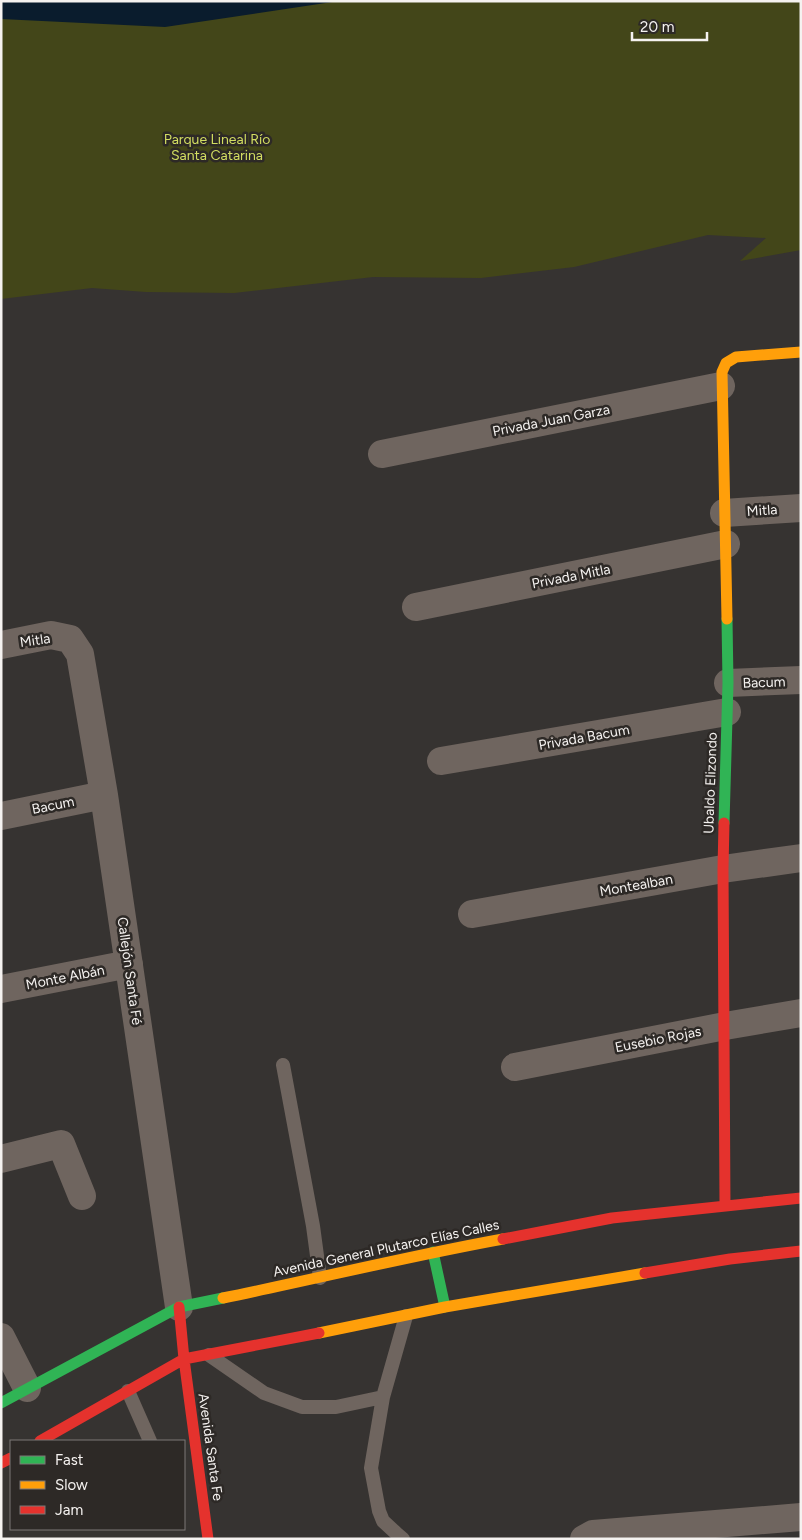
<svg xmlns="http://www.w3.org/2000/svg" width="802" height="1540" font-family="Figtree,sans-serif">
<style>
.green{fill:#434619}
.water{fill:#0a1c2d}
.lines{fill:none;stroke-linecap:round;stroke-linejoin:round}
.lane{stroke:#6f655f;stroke-width:14}
.street{stroke:#6f655f;stroke-width:28}
.fast{stroke:#30b455;stroke-width:11}
.slow{stroke:#ff9f0a;stroke-width:11}
.jam{stroke:#e5322d;stroke-width:11}
.labels{text-anchor:middle;stroke-width:5;stroke-linejoin:round;paint-order:stroke}
.park-label{font-size:14px;fill:#d2dd61;stroke:#2d2926}
.street-label{font-size:14px;fill:#f5f2f0;stroke:#2d2926}
</style>
<rect width="100%" height="100%" fill="#363331"/>
<path class="green" d="M1,1H801V250L740,261L766,238L708,235L574,267L481,278L373,277L234,293L146,292L92,288L1,299Z"/>
<path class="water" d="M1,1H339L165,27L1,19Z"/>
<g class="lines">
<path class="lane" d="M283,1065L313,1226L320,1278
M209,1355L264,1393L302,1407H336L383,1397
M128,1391L150,1441
M403,1539L396,1533L383,1521L379,1511L371,1468L383,1397L406,1316"/>
<path class="street" d="M382,454L721,386
M724,513L801,508
M416,607L726,544
M1,645L51,635L70,639L80,654L104,795L179,1307
M728,683L801,680
M441,761L727,712
M1,816L104,795
M472,914L723,869L801,858
M1,989L129,964
M515,1067L725,1026L801,1013
M1,1159L61,1144L82,1196
M1,1337L27,1388
M584,1539L593,1534L801,1517"/>
<path class="fast" d="M724,823L728,683L727,619
M433,1252L445,1307
M1,1403L179,1307L223,1298"/>
<path class="slow" d="M727,619L722,372L726,363L736,357L801,352
M223,1298C316,1279 409,1256 503,1239
M319,1333L445,1307L645,1273"/>
<path class="jam" d="M724,823L723,869L725,1205
M503,1239L612,1218L801,1198
M645,1273L730,1259L801,1251
M179,1307L184,1359L208,1539
M40,1441L184,1359L319,1333
M1,1463L11,1458"/>
</g>
<g class="labels">
<g class="park-label">
<text x="217" y="144">Parque Lineal Río<tspan x="217" dy="16">Santa Catarina</tspan></text>
</g>
<g class="street-label">
<text transform="translate(551 420) rotate(-11)" y="5">Privada Juan Garza</text>
<text transform="translate(762 510) rotate(-4)" y="5">Mitla</text>
<text transform="translate(571 576) rotate(-11)" y="5">Privada Mitla</text>
<text transform="translate(35 640) rotate(-8)" y="5">Mitla</text>
<text transform="translate(764 682) rotate(-2)" y="5">Bacum</text>
<text transform="translate(584 737) rotate(-10)" y="5">Privada Bacum</text>
<text transform="translate(710 783) rotate(-88)" y="5">Ubaldo Elizondo</text>
<text transform="translate(53 805) rotate(-11)" y="5">Bacum</text>
<text transform="translate(636 885) rotate(-10)" y="5">Montealban</text>
<text transform="translate(130 971) rotate(82)" y="5">Callejón Santa Fé</text>
<text transform="translate(65 977) rotate(-11)" y="5">Monte Albán</text>
<text transform="translate(658 1039) rotate(-11)" y="5">Eusebio Rojas</text>
<text transform="translate(386 1248) rotate(-12)" y="5">Avenida General Plutarco Elías Calles</text>
<text transform="translate(211 1447) rotate(82)" y="5">Avenida Santa Fe</text>
</g>
</g>
<rect width="802" height="1540" fill="none" stroke="#f5f2f0" stroke-width="5"/>
<rect x="10" y="1440" width="175" height="90" fill="#2d2926" stroke="#7d7977"/>
<rect x="20" y="1456" width="25" height="8" fill="#30b455" stroke="#7d7977"/>
<text x="55" y="1465" font-size="15" fill="#f5f2f0">Fast</text>
<rect x="20" y="1481" width="25" height="8" fill="#ff9f0a" stroke="#7d7977"/>
<text x="55" y="1490" font-size="15" fill="#f5f2f0">Slow</text>
<rect x="20" y="1506" width="25" height="8" fill="#e5322d" stroke="#7d7977"/>
<text x="55" y="1515" font-size="15" fill="#f5f2f0">Jam</text>
<path d="M632 32v8h75v-8" fill="none" stroke="#f5f2f0" stroke-width="2.5"/>
<text x="640" y="32" font-size="15" fill="#f5f2f0" stroke="#2d2926" stroke-width="4" paint-order="stroke">20 m</text>
</svg>
